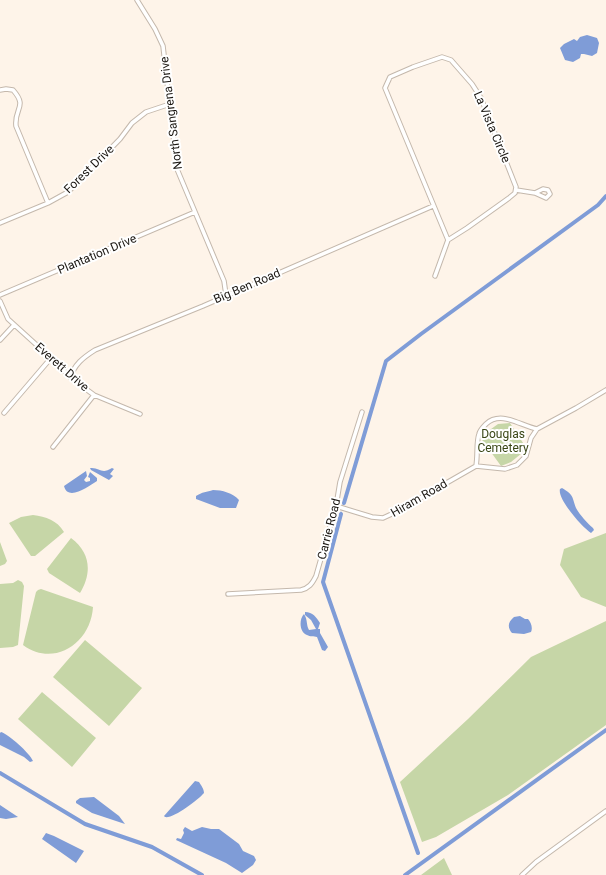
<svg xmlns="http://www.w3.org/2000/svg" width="606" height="875" font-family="Roboto,sans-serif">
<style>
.green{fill:#c6d6a7}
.water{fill:#7f9cd7}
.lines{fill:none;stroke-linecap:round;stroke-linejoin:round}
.stream{stroke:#7f9cd7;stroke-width:1}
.canal{stroke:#7f9cd7;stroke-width:4}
.street-casing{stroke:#c4b8ac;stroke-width:5.5}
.street{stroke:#fff;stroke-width:3.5}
.labels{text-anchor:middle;stroke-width:4;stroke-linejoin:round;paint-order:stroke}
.street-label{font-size:12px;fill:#191510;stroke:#fff}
.park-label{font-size:12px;fill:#394615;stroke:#fff}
</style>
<rect width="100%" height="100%" fill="#fef4e9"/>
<path class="green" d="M510,423L527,449L511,462L501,466L480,437L498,424Z
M33,515C46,517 57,520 64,532L35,556H31L9,523L21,517Z
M606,533V607L581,597L560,565L564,549Z
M71,538C91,553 92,573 80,593L49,573L47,569Z
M0,542L7,561L5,564L0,566Z
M18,580L22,582L24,586L18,645L13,647L0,648V584L13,583Z
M41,589L93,607C91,643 54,668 23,645L36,592L38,590Z
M606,621V725L508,795L436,837L422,842L400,782L468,719L531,657Z
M85,640L142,688L109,726L53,677Z
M42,692L96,738L72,767L18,719Z
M444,858L452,875H421Z"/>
<path class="water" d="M587,35L597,38L599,43L597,53L592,56L584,54H581L580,58L573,62L565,60L560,48L564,44L574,39L577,41L580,37Z
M90,468C100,467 101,475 112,468L114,469L110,474L113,476L109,480L91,470Z
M86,471L87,476L84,480L86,482L90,481V478L88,477L90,472L97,478V481C89,486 68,502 64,486Z
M562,488C574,495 572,497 576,508C580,515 587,523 593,528L594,530L591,533C583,528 557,499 560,489Z
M213,490C222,490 233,493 239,500L236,508H220L196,499V496C202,492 207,492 213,490Z
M305,612C313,612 316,617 320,623L318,629H320V633L328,647L325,651L322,650L317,637C314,636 310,637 307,635C299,632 299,619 304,614C308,620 306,625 309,630L316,629L311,620L305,615Z
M520,616L525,619H528C531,622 533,628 531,632L524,634L512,633C507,627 508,622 514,617Z
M1,732C8,734 30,753 33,761L30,762L24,757L0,745V733Z
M195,781L199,782C201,785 204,789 204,793C198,800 173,819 165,817L164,816Z
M94,797L119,816L125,824L92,813L76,803V801L80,798Z
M0,805L18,817L6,819L0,818Z
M185,827L192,831L202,827L211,829H219L239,844L243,851L254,856L256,860L253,865L242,873L226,863L176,840L177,838L181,839L184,833L183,830Z
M46,833L54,836L84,851L76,863L42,839Z"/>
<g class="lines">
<path class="stream" d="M343,505L344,503
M341,514V512"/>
<path class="canal" d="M344,503L386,361L421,334L598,205L606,196
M341,514L323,582L418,853
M0,773L85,824L152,847L202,875
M405,875L606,730"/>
<defs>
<path id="street" d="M137,0L155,29L163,46L177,169L224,281L226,295
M442,57L451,60L472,84L481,98L516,187L515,193L509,198L467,228L448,240L385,88L390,77L413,67Z
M0,90L6,89L13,90C28,107 14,108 16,126L48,203
M516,190L535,193L546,198L550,194L548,190L543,189L535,193
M0,223L48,203L68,192L120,139L132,123L146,112L170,104
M435,276L448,240
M0,295L195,212
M0,301L8,319L51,358L71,378L94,395L140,414
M0,340L14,325
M71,378C73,365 84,357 95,350L203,306L433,206
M4,413L51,358
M53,447L94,395
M476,466C478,455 476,443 479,434C480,430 483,427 486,424C501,410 521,426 537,429
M336,506L372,517L383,518L396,512L476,466L505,469L517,465L526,456L531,438L537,429L576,408L606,390
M228,594L301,590C309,588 312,584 316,576L336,506L340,482L362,412
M522,875L536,862L606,811"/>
</defs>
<use href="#street" class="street-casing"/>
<use href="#street" class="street"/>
</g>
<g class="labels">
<g class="street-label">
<text transform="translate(171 113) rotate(-97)" y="4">North Sangrena Drive</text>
<text transform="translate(492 127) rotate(67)" y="4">La Vista Circle</text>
<text transform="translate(89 169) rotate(-44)" y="4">Forest Drive</text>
<text transform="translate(97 254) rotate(-23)" y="4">Plantation Drive</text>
<text transform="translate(247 286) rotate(-23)" y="4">Big Ben Road</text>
<text transform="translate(62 367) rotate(41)" y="4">Everett Drive</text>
<text transform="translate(419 498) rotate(-30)" y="4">Hiram Road</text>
<text transform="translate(329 529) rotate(-76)" y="4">Carrie Road</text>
</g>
<g class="park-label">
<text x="503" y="438">Douglas<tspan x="503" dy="14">Cemetery</tspan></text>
</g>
</g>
</svg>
